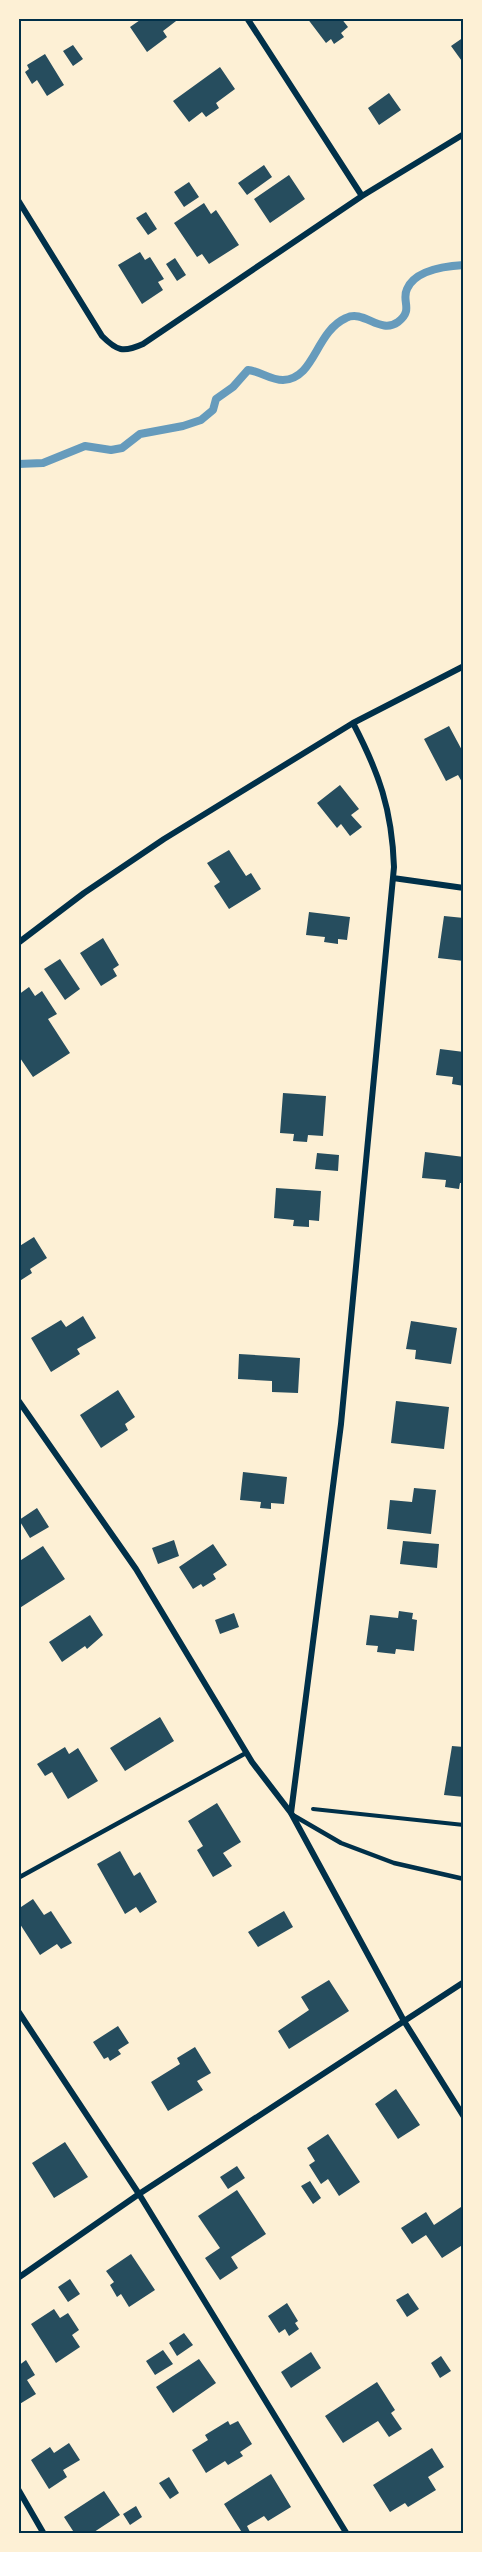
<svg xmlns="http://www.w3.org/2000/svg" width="482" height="2552" font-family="'DM Sans',sans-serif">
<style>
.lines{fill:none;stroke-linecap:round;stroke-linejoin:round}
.stream{stroke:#669bbc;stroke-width:8}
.building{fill:#264d5e}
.path{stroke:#003049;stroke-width:4}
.service{stroke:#003049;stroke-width:4.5}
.minor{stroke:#003049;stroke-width:6}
.neatline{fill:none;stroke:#003049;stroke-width:2}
</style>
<rect width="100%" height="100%" fill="#fdf0d5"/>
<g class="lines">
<path class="stream" d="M18,464L43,463L85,446L111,450L122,448L140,434L183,426L201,420L213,410L216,399L233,387L248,370C260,371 270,380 283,380C315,379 315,332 346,318C364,309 380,335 398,322C414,310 401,301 407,289C415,270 447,266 464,265"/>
</g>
<path class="building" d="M143,18H180L163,31L167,37L147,52L130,27Z
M307,18H341L348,27L341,33L344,37L334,44L331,39L326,43Z
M464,37V64L451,46Z
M73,45L83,59L73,66L63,51Z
M45,54L64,85L47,96L37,80L32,84L25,72L29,69L27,65Z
M220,67L235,89L216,103L219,108L206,117L202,112L189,122L173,101Z
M389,93L401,110L379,125L368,108Z
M264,165L272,177L247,195L238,183Z
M289,175L305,199L270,223L254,199Z
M189,182L199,197L184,207L174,192Z
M204,203L211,214L216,210L239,245L209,264L202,254L197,257L174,223Z
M146,212L157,229L148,235L136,218Z
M140,252L145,260L150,257L164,279L158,282L163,290L142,304L118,265Z
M175,258L186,275L177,281L166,264Z
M449,726L464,754V781L462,782L458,775L446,781L424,739Z
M340,785L359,809L351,815L362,827L350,836L341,824L337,828L317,803Z
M229,850L246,876L251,873L261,889L229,909L214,886L220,882L207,863Z
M309,912L350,917L347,940L338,939V944L324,942L325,937L306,935Z
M444,916L464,918V961L438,958Z
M103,938L119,965L113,969L117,976L101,986L80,953Z
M60,959L80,989L65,1000L44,969Z
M29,987L35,996L42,991L57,1014L48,1019L70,1053L33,1077L18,1055V1044L21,1042L18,1037V995Z
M440,1049L464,1052V1086L452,1084L453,1077L436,1075Z
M283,1093L326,1096L323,1136L308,1135L307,1142L293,1141L294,1134L280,1133Z
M425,1152L464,1157V1183H460L459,1189L445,1187L446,1180L422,1178Z
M317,1153L339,1155L338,1171L315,1169Z
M276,1188L321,1191L319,1221L309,1220V1227L293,1226L294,1220L274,1218Z
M34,1237L47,1258L30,1269L32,1273L18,1282V1247Z
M83,1316L96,1338L77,1349L80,1354L51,1372L31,1338L61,1320L66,1327Z
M411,1321L457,1328L451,1364L415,1359L416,1350L406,1349Z
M239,1354L300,1358L298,1393L272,1392V1381L238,1379Z
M118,1390L135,1417L125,1424L128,1430L101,1448L80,1415Z
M396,1401L449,1407L444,1449L391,1443Z
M243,1472L287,1477L284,1504L271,1503V1509L260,1508L261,1502L240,1500Z
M414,1488L436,1490L431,1534L387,1529L390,1500L412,1502Z
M37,1508L49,1527L30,1538L19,1520Z
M174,1540L179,1556L158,1564L152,1548Z
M403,1541L439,1544L437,1568L400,1564Z
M213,1544L227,1565L213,1574L216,1579L203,1587L201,1584L193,1589L179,1567Z
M43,1546L65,1579L18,1609V1562Z
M399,1611L413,1613L412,1619L417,1620L414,1651L396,1649L395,1654L377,1652L378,1646L366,1645L370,1615L398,1618Z
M234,1613L239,1627L220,1634L215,1620Z
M90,1615L103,1635L87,1649L85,1646L62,1662L49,1642Z
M160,1717L174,1741L125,1771L110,1748Z
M452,1746L464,1747V1797L444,1795Z
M65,1747L69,1754L78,1748L98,1781L68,1799L52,1772L45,1776L37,1764Z
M217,1803L241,1842L223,1853L232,1866L213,1877L197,1850L203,1846L188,1821Z
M120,1851L134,1876L140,1872L157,1902L140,1913L136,1907L125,1914L97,1864Z
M33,1899L44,1915L51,1911L72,1943L61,1949L57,1944L40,1955L18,1921V1909Z
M284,1911L293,1927L258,1947L248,1932Z
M329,1980L349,2011L289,2049L278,2031L309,2010L301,1997Z
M118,2026L129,2043L118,2050L121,2054L110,2061L108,2057L104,2059L93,2042Z
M195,2047L211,2073L197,2081L203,2090L168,2111L151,2082L180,2064L177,2058Z
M396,2089L420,2125L398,2139L375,2104Z
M328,2134L360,2182L339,2196L328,2179L321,2184L309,2165L315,2161L307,2148Z
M65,2142L88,2177L54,2198L32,2163Z
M237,2166L245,2178L228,2189L220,2177Z
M310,2181L321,2198L313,2204L301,2186Z
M237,2190L266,2234L231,2257L238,2268L220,2280L205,2258L220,2248L198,2216Z
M464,2205V2244L442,2258L426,2235L412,2244L401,2228L426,2212L434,2225Z
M131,2254L155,2290L129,2307L121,2294L117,2297L110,2285L114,2282L106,2271Z
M70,2279L80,2294L68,2302L58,2287Z
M408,2293L419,2309L407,2317L396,2300Z
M287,2303L298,2321L295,2323L299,2329L289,2336L285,2329L279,2333L268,2316Z
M54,2309L60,2318L68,2313L79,2330L72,2335L80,2347L56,2363L31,2324Z
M184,2333L193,2345L177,2356L169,2343Z
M163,2350L173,2364L155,2375L146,2361Z
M311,2352L321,2368L291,2388L281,2372Z
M441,2356L451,2371L440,2378L431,2363Z
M199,2359L216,2383L173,2413L156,2387Z
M26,2360L35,2375L27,2380L36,2394L18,2405V2366Z
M377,2382L395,2410L391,2413L402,2429L389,2437L378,2421L343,2443L325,2416Z
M228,2421L230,2425L238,2421L252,2444L240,2452L243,2456L228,2465L225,2461L206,2473L192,2450L208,2440L205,2435Z
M69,2443L80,2460L63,2470L67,2477L49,2489L31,2460L50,2447L54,2453Z
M432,2448L444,2467L428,2477L436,2490L408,2507L405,2503L390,2512L373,2485Z
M271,2474L291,2507L268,2521L264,2516L247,2526L251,2534H243L224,2504Z
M169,2477L179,2493L170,2499L159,2483Z
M104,2491L120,2515L91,2534H75L64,2517Z
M136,2506L142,2517L130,2525L123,2514Z"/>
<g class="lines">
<path class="path" d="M313,1809L464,1825"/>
<path class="service" d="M291,1814L341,1843L394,1863L464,1879
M18,1878L246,1753"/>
<path class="minor" d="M247,18L362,196
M18,200L102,336C117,351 123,353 143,344L362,196L464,134
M393,878L464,888
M18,943L84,893L164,839L353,723L464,666
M18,1400L136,1569L252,1762L291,1813L404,2021L464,2117
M291,1813L341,1424L394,867C392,809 379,773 353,723
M18,2011L139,2194L347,2534
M18,2278L139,2194L464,1982
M18,2489L44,2534"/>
</g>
<rect width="482" height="2552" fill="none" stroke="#fdf0d5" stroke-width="39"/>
<rect x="20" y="20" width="442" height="2512" class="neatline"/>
</svg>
